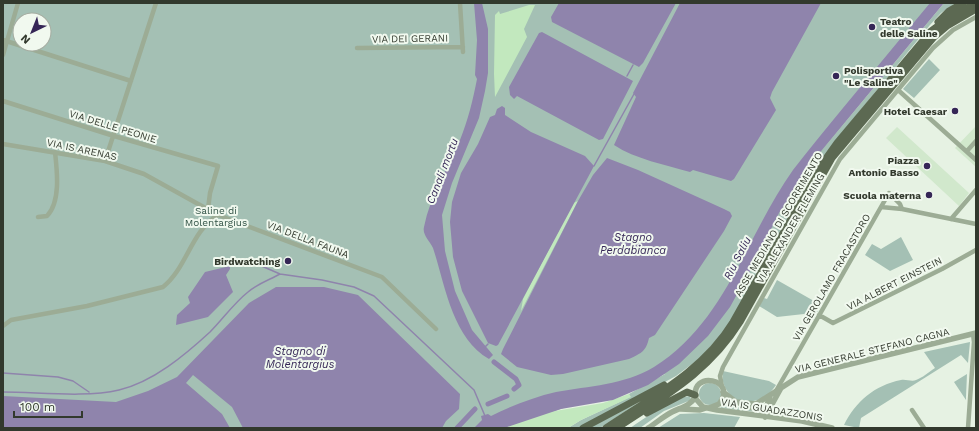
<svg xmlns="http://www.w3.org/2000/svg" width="979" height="431" font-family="'Work Sans',sans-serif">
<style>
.green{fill:#a4c0b4;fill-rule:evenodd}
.sand{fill:#c2e8be}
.plaza{fill:#d1e8cc}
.water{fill:#8f84ac}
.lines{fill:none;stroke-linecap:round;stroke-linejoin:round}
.stream{stroke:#8f84ac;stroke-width:1.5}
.canal{stroke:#8f84ac;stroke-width:5}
.minor{stroke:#9cac95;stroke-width:4.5}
.tertiary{stroke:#9cac95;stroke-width:5.5}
.trunk{stroke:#5c6952;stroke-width:7}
.poi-dot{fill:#352656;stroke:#f1f9ef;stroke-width:1.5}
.labels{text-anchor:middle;stroke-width:4;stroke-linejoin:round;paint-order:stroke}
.poi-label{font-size:10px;font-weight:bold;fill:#32392d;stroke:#f1f9ef;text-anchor:end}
.street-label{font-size:10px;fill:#32392d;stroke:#f1f9ef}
.park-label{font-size:10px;fill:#335447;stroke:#f1f9ef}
.water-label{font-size:11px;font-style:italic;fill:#352656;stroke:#f1f9ef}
</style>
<rect width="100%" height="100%" fill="#e6f2e3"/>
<path class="green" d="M3,3H943L817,156L944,3H956L941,13L930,25L832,145L810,179L727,328L700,358L676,376L579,428H568L581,420L630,397L629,394L665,374L504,428H3ZM20,20H44V44H20Z
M929,59L940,70L914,98L903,89Z
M901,237L913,260L890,271L865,255L872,244L881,249Z
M777,280L821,305L813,320L804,314L777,317L759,306L764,298L767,299Z
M970,342L968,363L961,355L861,418L859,428L844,425C855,402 875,385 901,380C906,379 912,382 916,380C922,378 929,372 935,368L924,352Z
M723,371L769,381L776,385C764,403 754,402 735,400C726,391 721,384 723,371Z
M967,374L966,397V400L954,382Z
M699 394a11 11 0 1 1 22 0a11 11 0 1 1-22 0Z
M690,396L691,400L664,411L640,428H630C644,419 674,397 690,396Z
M726,398L735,406L758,412L721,408Z
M641,401L600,428H588Z
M704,413L740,417L734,428H658L680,414Z"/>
<path class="sand" d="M529,5H535L524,29L527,37L495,97L494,74L495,15L499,11L500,14Z
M578,201L521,311L523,299L573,203Z
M629,394L631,397L581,420L568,428H504L549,412L603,403Z"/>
<path class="plaza" d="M976,126V167L955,148Z
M897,127L969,193L959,206L886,138Z"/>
<path class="water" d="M474,3H482L488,29V73L485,91L479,118L452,183L442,215L445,251L455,291L472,330L493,355L489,359C452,338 445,284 433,248C430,241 422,235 424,227C430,196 448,168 460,140C468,120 473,100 477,79L475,75L477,40Z
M559,3H676L643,63L639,67L552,22L551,17Z
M680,3H821L772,92L770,98L776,110L734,179L731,181L693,170L690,172C666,165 635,159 614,145L636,97L633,93Z
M930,3H944L817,156L779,213L751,269L730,307L708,336L679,364L648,385L613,400L561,409L504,428H474L482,420L481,416L488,414L491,416C511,406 534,397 556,392C589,386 624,385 654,367C726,322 746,236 793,170C809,149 826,129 843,108C872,73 901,38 930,3Z
M542,32L633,81L603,139L599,140L517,96L514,99L510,95L509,87L539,33Z
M502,106L505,108V115L531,132L585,156L594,166L498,345L496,346L488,343L462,291L453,257L450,222L452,202L461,173L478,144L490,117L495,115L497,109Z
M607,158L638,170L724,209L730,212L732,216L724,231L655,335L649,338C646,351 642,353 629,359L563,374L551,375L517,367L501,354L503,349L578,201L593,175Z
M230,266V269L226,275L233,292L208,317L176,325L177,315L190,303L188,297L205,272Z
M276,287H324L358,295L460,394L459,409L446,421L442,428H243L232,407L193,375L186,383L222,414L230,428H3V396L116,402L148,391L177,377L249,303Z"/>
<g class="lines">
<path class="stream" d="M627,76L633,65
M594,166L634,94
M230,266L242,261L257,264L280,274L322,280L354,287L374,296L474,390L485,416
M484,348L488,344
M3,373L58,377L73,381L89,392
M3,392C38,392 85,398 119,390C153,382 185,355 210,332C223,319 234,303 248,292C257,284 269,280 280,274"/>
<path class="canal" d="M494,362L516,379L519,385L514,389
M488,404L507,396
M457,428L475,409"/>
<path class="minor" d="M460,3L463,52
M3,40L131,81
M357,48L463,47
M3,55L18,3
M898,90L976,160
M3,101L114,136L218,166L210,193L208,209
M3,144L105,161L144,174L218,215
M967,151L976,141
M105,161L156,3
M881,207L902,209L976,224
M38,217L47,216C61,202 57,170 55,152
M951,219L976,190
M819,315L833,323L942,269L976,250
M3,326L11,320L87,306L163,287C187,268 191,231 218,215L382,277L436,329
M722,387L720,376L723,367L840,159L933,48L953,30L976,17
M776,391L889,193L900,204L902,209
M912,410L924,428
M968,428L974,342L973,334"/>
<path class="tertiary" d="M723,392L736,402L761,411L765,417
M736,402L756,404L781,388
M709,408L719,404C739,379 689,369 696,399L703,407L717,410L802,421L832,428
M681,409L700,410L706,408
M765,416V411L770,396
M765,417L781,388L798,377L976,333
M648,428C656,423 664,416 672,412C682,407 690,406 696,396"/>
<path class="trunk" d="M938,22L949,11L963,3
M647,413L687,392L695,395
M583,428L664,385
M606,428C652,397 703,371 733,322L822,164L837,143L931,31L950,17L976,3
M617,428C665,396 709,372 740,322L832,158L934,37L947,26L976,9"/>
</g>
<g class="poi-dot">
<circle cx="872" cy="27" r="4"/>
<circle cx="836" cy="76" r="4"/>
<circle cx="955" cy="111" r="4"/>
<circle cx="927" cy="166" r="4"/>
<circle cx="929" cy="195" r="4"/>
<circle cx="288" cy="261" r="4"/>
</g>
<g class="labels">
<g class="poi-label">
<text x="880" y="25" text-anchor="start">Teatro<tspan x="880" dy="12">delle Saline</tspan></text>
<text x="844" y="74" text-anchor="start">Polisportiva<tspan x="844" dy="12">"Le Saline"</tspan></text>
<text x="947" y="115">Hotel Caesar</text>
<text x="919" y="164">Piazza<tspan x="919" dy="12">Antonio Basso</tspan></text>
<text x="921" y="199">Scuola materna</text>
<text x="280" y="265">Birdwatching</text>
</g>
<g class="street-label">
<text transform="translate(410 38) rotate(-1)" y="4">VIA DEI GERANI</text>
<text transform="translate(113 126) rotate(17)" y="4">VIA DELLE PEONIE</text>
<text transform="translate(82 149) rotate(12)" y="4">VIA IS ARENAS</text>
<text transform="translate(778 224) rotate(-60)" y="4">ASSE MEDIANO DI SCORRIMENTO</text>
<text transform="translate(790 228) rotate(-60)" y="4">VIA ALEXANDER FLEMING</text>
<text transform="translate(308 239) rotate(21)" y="4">VIA DELLA FAUNA</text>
<text transform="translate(831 277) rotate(-60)" y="4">VIA GEROLAMO FRACASTORO</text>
<text transform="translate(894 283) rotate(-27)" y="4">VIA ALBERT EINSTEIN</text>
<text transform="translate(872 350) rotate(-14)" y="4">VIA GENERALE STEFANO CAGNA</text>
<text transform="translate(772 409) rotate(9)" y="4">VIA IS GUADAZZONIS</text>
</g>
<g class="park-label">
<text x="216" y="214">Saline di<tspan x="216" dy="12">Molentargius</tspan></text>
</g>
<g class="water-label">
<text transform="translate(442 171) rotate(-69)" y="4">Canali mortu</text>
<text x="633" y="241">Stagno<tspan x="633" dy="13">Perdabianca</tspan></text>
<text transform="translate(737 258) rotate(-63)" y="4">Riu Saliu</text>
<text x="300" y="355">Stagno di<tspan x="300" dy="13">Molentargius</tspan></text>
</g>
</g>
<rect width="979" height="431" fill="none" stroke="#32392d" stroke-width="8"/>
<g transform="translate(32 32) rotate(223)"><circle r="19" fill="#f1f9ef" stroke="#a5aca1"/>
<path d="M0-3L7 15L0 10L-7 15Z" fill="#352656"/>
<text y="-6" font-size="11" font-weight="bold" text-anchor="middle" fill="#32392d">N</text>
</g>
<path d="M14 411v6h68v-6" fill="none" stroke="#32392d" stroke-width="2"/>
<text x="20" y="411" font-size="12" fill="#32392d" stroke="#f1f9ef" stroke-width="3" paint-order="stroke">100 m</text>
</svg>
